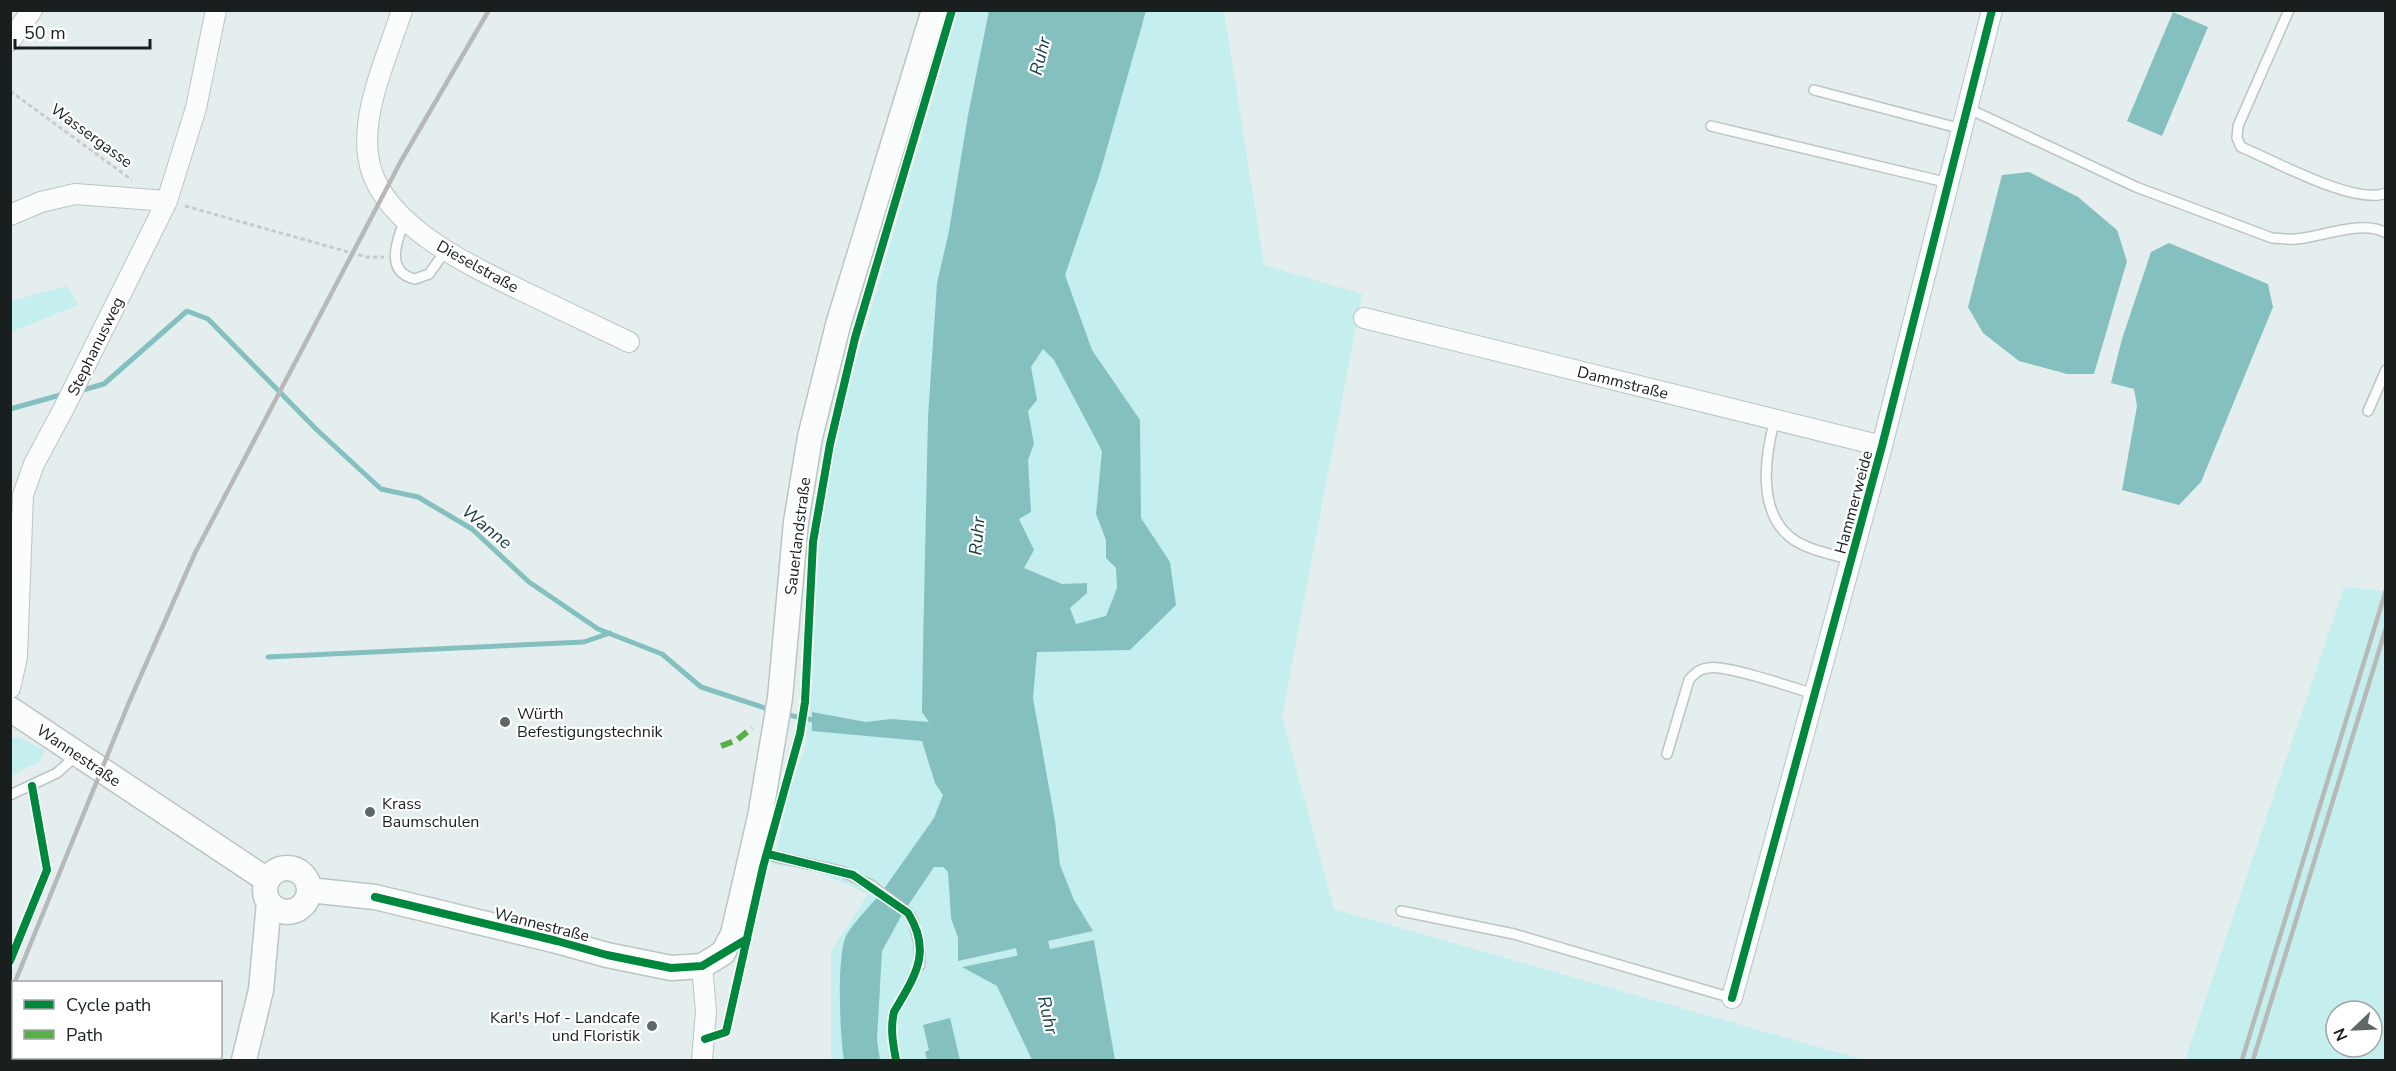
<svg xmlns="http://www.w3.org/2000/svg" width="2396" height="1071" font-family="'Nunito Sans',sans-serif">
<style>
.green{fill:#c5eeef;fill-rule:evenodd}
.water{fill:#85c0c0;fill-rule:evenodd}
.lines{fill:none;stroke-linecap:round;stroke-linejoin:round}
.stream{stroke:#85c0c0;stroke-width:5}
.river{stroke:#85c0c0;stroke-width:33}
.service-casing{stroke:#bcc4c4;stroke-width:12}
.minor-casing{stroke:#bcc4c4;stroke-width:22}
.tertiary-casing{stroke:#bcc4c4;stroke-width:27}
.path{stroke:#c9cbcb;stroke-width:3;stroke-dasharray:4.5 3;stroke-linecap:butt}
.service{stroke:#fbfcfc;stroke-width:9}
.minor{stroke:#fbfcfc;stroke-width:20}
.tertiary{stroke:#fbfcfc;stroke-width:24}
.rail{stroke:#b7b9b9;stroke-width:4.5}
.quiet{stroke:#55b145;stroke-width:6;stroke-dasharray:12 6;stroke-linecap:butt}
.cycleway-casing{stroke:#fff;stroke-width:11}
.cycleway{stroke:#00873e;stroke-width:8}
.poi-dot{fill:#606767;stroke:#fff;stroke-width:2}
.labels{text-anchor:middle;stroke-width:4.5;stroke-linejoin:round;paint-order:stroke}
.street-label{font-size:16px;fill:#191f1f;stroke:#fff}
.poi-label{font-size:16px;fill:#191f1f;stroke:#fff;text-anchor:start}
.water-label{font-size:18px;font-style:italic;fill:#1b4142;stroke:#fff}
</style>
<rect width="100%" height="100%" fill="#e5eeee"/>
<path class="green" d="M958,11H1224L1264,265L1362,294L1282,716L1334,909L1864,1060H1115L1094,940L963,967L997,986L1032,1060H831V951L868,894L817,872L774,864L788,796L805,746L812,691L814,623L820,536L832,461L846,395Z
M67,286L78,305L11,332V301Z
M2344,587L2385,591V1060H2185ZM2336,1011H2372V1047H2336Z
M18,737L44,750L40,761L11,776V739Z"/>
<path class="water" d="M989,11H1146L1100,173L1065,275L1092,350L1140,420L1141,518L1170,562L1176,605L1130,650L1037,652L1033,698L1055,821L1060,865L1074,900L1093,931L958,961V938L951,918L948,872L943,867H934L905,910L881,893L934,818L943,795L935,783L922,741L812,731V712L866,722L891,719L929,722L922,712L923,648L928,417L937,283L949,231L968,115ZM1043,349L1054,360L1102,451L1096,514L1106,540V558L1116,568L1117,588L1106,616L1076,624L1070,608L1087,593V583L1062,584L1024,568L1034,550L1019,519L1031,512L1028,460L1034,444L1028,411L1037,400L1031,367Z
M2173,12L2208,27L2162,136L2127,121Z
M2029,172L2078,197L2117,230L2127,261L2094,374H2067L2019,361L1983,333L1968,307L2002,175Z
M2169,243L2268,284L2273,307L2201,482L2179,505L2122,490L2137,406L2134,389L2111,383L2122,339L2151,252Z
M880,894L904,911L882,951L877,1040L880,1060H844C840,1037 836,953 847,934C856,920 869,907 880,894Z
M1094,940L1115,1060H1032L997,986L962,967Z
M950,1018L960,1060H927L925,1052L929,1050L923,1025Z"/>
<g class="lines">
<path class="stream" d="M79,391L104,384L187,311L208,319L317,430L381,489L418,497L472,529L529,582L598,629L662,654L701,687L771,710
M10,409L64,394
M268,657L584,642L610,633
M783,714L818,721"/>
<path class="river" d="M1022,902L1059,1060"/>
<defs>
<path id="service" d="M2289,10L2238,126L2237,138L2241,147C2273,160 2355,206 2386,193
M1814,90L1962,129
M1967,108L2136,187L2272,238C2280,238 2288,240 2296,239C2321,237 2363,219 2386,233
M1711,126L1949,183
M405,220C397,239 384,272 415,279L429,274L446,250
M2368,411L2386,370
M1775,419C1765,455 1757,510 1790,537C1806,550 1832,554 1851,560
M1667,754L1689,680C1694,674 1699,669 1708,668C1725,664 1794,688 1814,694
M10,795L57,773L77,755
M754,852L841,871L871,885L908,913L913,921L919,943L920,965
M1401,911L1514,934L1732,998"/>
<path id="minor" d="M402,10C388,55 362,108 368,155C376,226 478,269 535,297C566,312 597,327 629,342
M10,41L32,10
M10,215L41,202L75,194L167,201
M1364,318L1882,446
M10,688L17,657L23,495L34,464L63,410L167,201L196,108L216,10
M702,966L706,1011L702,1060
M1732,998L1882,446L1992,10"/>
<path id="tertiary" d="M10,709L267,880
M265 890a22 22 0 1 1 44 0a22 22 0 1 1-44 0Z
M309,890L375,897L557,941L607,955L671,968L702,966L723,953L733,934L760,817L780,698L796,522L810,437L838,325L934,10
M244,1060L261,990L269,902"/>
</defs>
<use href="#service" class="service-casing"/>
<use href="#minor" class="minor-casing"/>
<use href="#tertiary" class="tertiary-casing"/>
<path class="path" d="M10,91L132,180
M185,206L352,253L367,257H384"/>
<use href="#service" class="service"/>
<use href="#minor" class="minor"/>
<use href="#tertiary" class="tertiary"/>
<path class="rail" d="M15,982L130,700L195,553L401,161L489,10
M10,1006L14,995
M2242,1060L2386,590
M2253,1060L2386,628"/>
<path class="quiet" d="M721,746L737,740L752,728"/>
<defs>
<path id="cycleway" d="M768,854L853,875L908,913C933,953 914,977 894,1012C890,1028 893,1044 896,1060
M375,897L557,941L607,955L671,968L702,966L747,939
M10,961L47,870L32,786
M1732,998L1882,446L1992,10
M705,1039L726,1032L763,867L800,734L805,702L813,542L830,444L855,338L952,10"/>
</defs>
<use href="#cycleway" class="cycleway-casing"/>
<use href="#cycleway" class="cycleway"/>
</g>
<g class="poi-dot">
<circle cx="505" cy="722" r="6"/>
<circle cx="370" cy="812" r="6"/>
<circle cx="652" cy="1026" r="6"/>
</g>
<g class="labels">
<g class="street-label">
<text transform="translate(92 135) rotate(36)" y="6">Wassergasse</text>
<text transform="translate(478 266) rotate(29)" y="6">Dieselstraße</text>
<text transform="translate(95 346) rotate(-64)" y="6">Stephanusweg</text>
<text transform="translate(1623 382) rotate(14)" y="6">Dammstraße</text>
<text transform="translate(1853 502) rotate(-75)" y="6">Hammerweide</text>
<text transform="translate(797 536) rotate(-83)" y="6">Sauerlandstraße</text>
<text transform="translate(79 755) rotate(34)" y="6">Wannestraße</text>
<text transform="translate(542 924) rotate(14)" y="6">Wannestraße</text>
</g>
<g class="poi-label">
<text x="517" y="719">Würth<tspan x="517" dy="18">Befestigungstechnik</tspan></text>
<text x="382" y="809">Krass<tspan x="382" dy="18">Baumschulen</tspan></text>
<text x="640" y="1023" text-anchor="end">Karl's Hof - Landcafe<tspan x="640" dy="18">und Floristik</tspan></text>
</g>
<g class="water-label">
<text transform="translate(1040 56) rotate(-76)" y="6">Ruhr</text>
<text transform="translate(487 527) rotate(39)" y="6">Wanne</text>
<text transform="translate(977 536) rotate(-85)" y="6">Ruhr</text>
<text transform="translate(1048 1015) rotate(77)" y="6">Ruhr</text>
</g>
</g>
<rect width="2396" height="1071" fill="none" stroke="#191f1f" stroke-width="24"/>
<rect x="12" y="981" width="210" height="78" fill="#ffffff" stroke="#a3a5a5" stroke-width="1.5"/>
<rect x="24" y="1000" width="30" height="9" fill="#00873e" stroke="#a3a5a5" stroke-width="1.5"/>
<text x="66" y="1011" font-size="18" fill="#191f1f">Cycle path</text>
<rect x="24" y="1030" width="30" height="9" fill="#55b145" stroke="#a3a5a5" stroke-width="1.5"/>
<text x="66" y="1041" font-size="18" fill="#191f1f">Path</text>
<g transform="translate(2354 1029) rotate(247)"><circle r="28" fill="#ffffff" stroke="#a3a5a5" stroke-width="1.5"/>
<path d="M0-4.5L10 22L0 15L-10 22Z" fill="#606767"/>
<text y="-9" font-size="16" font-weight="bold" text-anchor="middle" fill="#191f1f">N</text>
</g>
<path d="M15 39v9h135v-9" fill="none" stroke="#191f1f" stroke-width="3"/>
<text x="24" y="39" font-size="18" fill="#191f1f" stroke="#ffffff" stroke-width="4.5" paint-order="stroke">50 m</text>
</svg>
